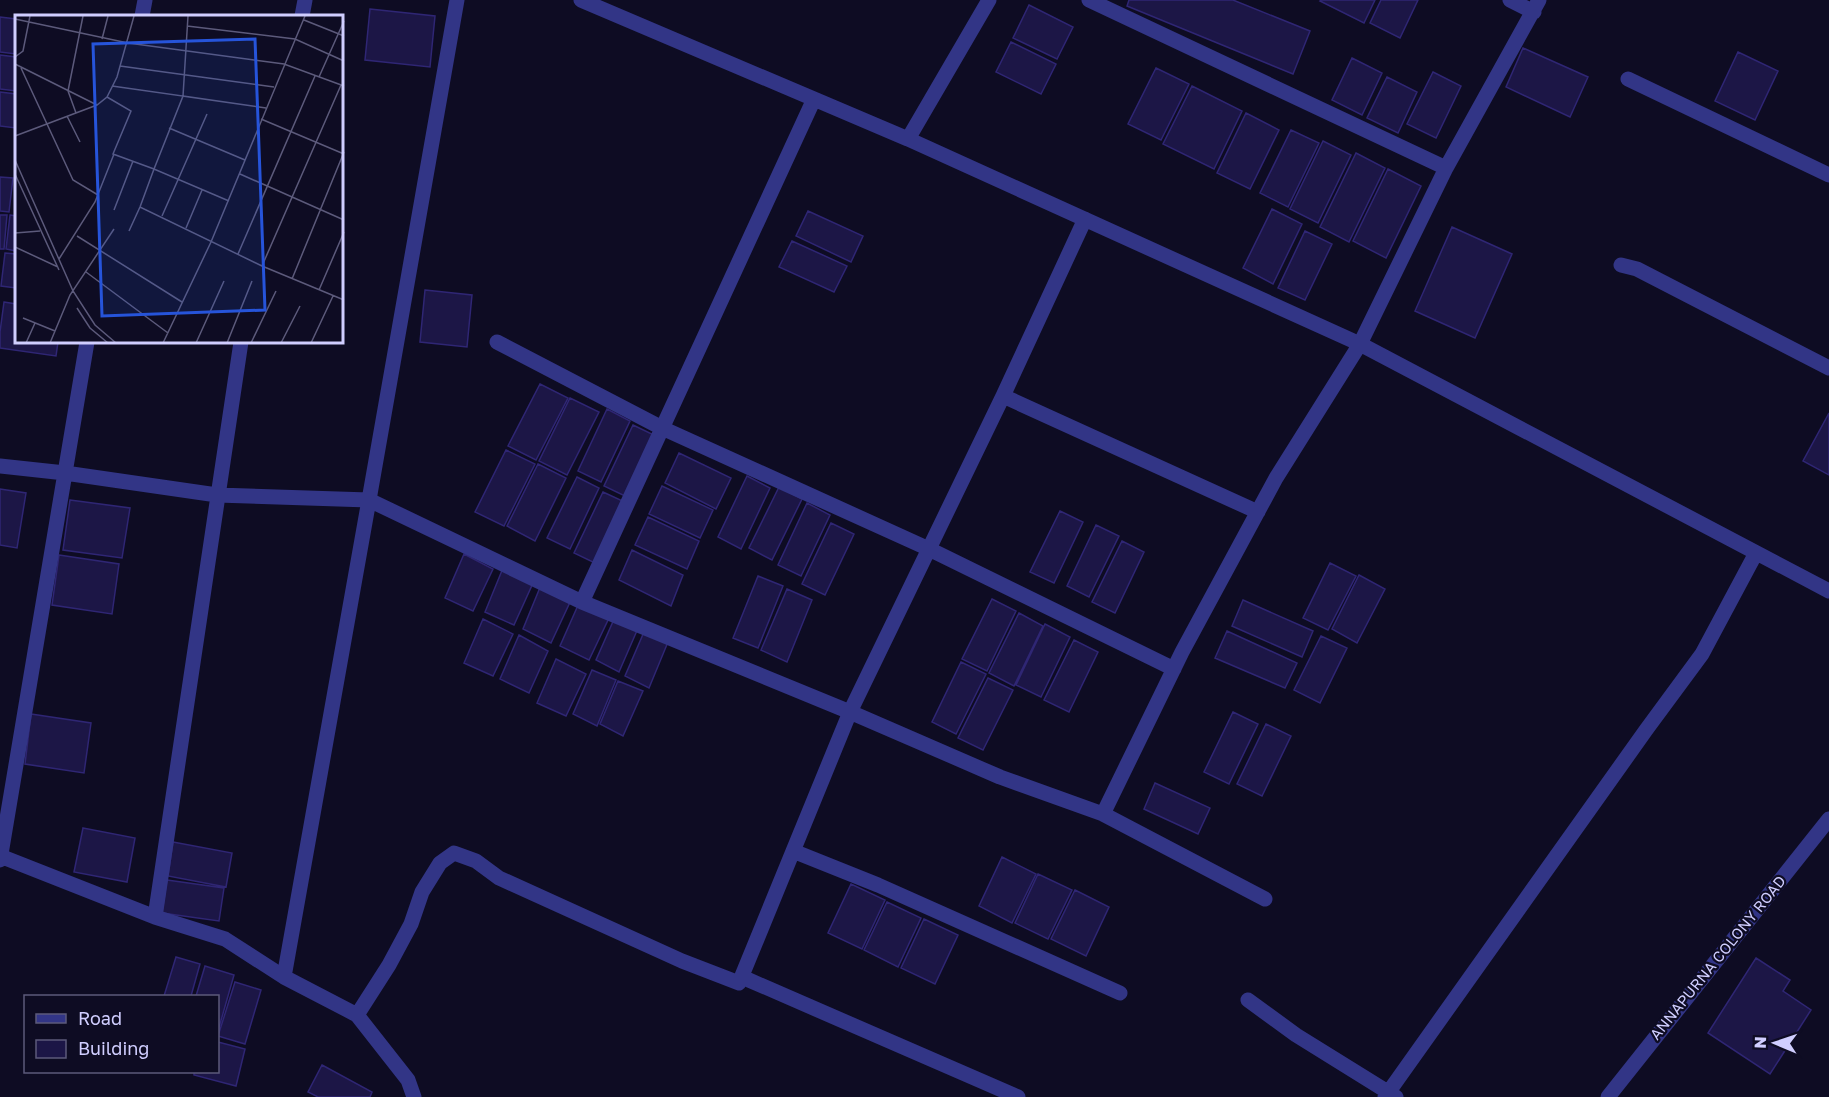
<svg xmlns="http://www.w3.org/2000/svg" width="1829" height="1097" font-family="'Golos Text',sans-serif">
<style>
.building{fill:#1c1646;stroke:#2f2674;stroke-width:1.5}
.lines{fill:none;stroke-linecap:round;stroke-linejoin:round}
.street{stroke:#323586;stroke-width:15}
.labels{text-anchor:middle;stroke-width:4.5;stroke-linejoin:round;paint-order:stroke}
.street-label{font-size:15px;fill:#d0ceff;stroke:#0e0c23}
.inset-road{fill:none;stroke:#5c5a7b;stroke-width:1.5}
.view{fill:#2654da;fill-opacity:0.15;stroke:#2654da;stroke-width:3}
.inset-edge{fill:none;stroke:#d0ceff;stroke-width:3}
</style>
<rect width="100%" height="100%" fill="#0e0c23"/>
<path class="building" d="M1129,0H1233L1310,31L1293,74L1127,6Z
M1321,0H1375L1364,23L1320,1Z
M1381,0H1418L1400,38L1370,23Z
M1029,5L1073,27L1057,59L1013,38Z
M370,9L435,16L430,67L365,60Z
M0,17L16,19V54L0,52Z
M1011,42L1056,64L1041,94L996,72Z
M1523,48L1588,77L1570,117L1506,87Z
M1738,52L1778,71L1755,120L1715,101Z
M0,55L16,57V91L0,89Z
M1352,58L1382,73L1362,115L1332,100Z
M1156,68L1189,84L1161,140L1128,124Z
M1433,72L1461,86L1436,138L1407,124Z
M1387,77L1417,92L1398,133L1367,118Z
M1192,86L1242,111L1214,169L1163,144Z
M0,92L16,94V128L0,126Z
M1246,113L1279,130L1250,189L1217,173Z
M1291,130L1319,143L1288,207L1260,193Z
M1323,141L1351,155L1318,223L1290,209Z
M1356,153L1385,168L1349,242L1320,227Z
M1388,169L1421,186L1386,258L1353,241Z
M0,177L13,178L9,212L0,211Z
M1272,209L1302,224L1273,284L1243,268Z
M808,211L863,236L851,262L796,236Z
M0,215H7L4,249H0Z
M10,215L16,216V251L6,249Z
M1452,227L1512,254L1475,338L1415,311Z
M1305,231L1332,244L1305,300L1278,288Z
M792,241L847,266L834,292L779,267Z
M5,253L16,254V288L1,286Z
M425,290L472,295L467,347L420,342Z
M4,302L16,304V342H58L56,356L0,348V332Z
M540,384L568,398L536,460L508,446Z
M570,398L599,412L567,475L539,461Z
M607,409L630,421L601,482L578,471Z
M1829,413V475L1803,461Z
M633,425L656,436L627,497L604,486Z
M506,450L535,464L504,526L475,512Z
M679,453L731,478L716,509L665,483Z
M538,464L566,478L535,541L507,526Z
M747,476L770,488L741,549L718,537Z
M577,477L599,488L570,549L547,538Z
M662,486L713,510L700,538L649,514Z
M779,487L802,499L772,560L749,548Z
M0,489L26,493L17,548L0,545Z
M603,492L627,503L597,564L574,553Z
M70,500L130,508L122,558L63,550Z
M807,503L830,515L801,576L778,565Z
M1060,511L1083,522L1054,583L1030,572Z
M648,517L699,541L687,569L635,545Z
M831,523L854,534L825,595L802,584Z
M1096,525L1119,536L1089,597L1067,586Z
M1122,541L1144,552L1115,613L1092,602Z
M632,550L683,575L671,606L619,580Z
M464,554L493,569L473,611L445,598Z
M59,555L119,564L112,614L52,605Z
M1330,563L1356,576L1328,630L1303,618Z
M503,568L533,583L514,625L485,612Z
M1359,575L1385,589L1357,643L1332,629Z
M758,576L783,586L758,648L733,638Z
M541,585L571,600L551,643L523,629Z
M787,589L812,600L787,662L761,650Z
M992,599L1016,611L987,671L962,659Z
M1243,600L1313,631L1302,657L1232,626Z
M579,603L609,618L589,660L560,646Z
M1019,613L1043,626L1014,686L989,673Z
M615,617L639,626L619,672L596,660Z
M483,619L513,634L493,676L464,663Z
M1045,624L1070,637L1041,697L1016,685Z
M1227,631L1297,663L1285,688L1215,658Z
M644,632L668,642L649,688L625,676Z
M519,635L548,651L529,693L500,679Z
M1321,636L1347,648L1320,703L1294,690Z
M1074,640L1098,652L1069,712L1044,700Z
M556,659L586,674L566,716L537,703Z
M961,662L986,674L956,734L932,722Z
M592,670L616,680L597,726L573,714Z
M988,678L1013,690L983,750L958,738Z
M618,681L643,691L623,736L600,724Z
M1233,712L1258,724L1229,784L1204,772Z
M31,714L91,723L84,773L25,764Z
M1266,724L1291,736L1262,796L1237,784Z
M1155,783L1210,808L1198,834L1144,809Z
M83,828L135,838L127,882L74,872Z
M173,842L232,853L226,887L168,876Z
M1002,857L1036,874L1012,923L979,906Z
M1038,874L1072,890L1048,939L1015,923Z
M167,880L224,888L219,921L162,913Z
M851,884L885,900L862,949L828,933Z
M1075,890L1109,907L1086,956L1051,939Z
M887,902L921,918L898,967L864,950Z
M924,919L958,935L935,984L901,968Z
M176,957L200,964L191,996H164Z
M1756,958L1790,980L1783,991L1811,1010L1770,1074L1708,1033Z
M205,966L234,975L218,1031V996H196Z
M235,982L261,990L245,1044L218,1036Z
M218,1042L245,1049L236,1086L194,1075V1072H218Z
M322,1065L372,1092L370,1097H318L308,1092Z"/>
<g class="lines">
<path class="street" d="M581,0L908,139L1360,344L1829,591
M1089,0L1446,168
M1510,0L1534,12
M142,16L145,0
M302,16L305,0
M1628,79L1829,175
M908,139L989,0
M1085,219L1003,396L850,712L1000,777L1103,814
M1621,265L1637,269L1829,368
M497,342L662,428L929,549L1174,669
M1003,396L1258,512
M0,466L65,473L217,495L369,500L457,0
M582,602L814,99
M793,851L878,885L1120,993
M0,856L155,917L225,939L284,977L357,1015L408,1080L414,1097
M0,860L87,342
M1265,899L1103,814L1182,652L1276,478L1360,344L1446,168L1539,0
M155,917L241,342
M284,977L369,500L582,602L850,712L739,983L682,961L499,878L476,861L454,853L440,863L422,892L411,924L389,965L357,1015
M742,977L1018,1097
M1248,1000L1296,1035L1396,1097
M1385,1097L1646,730L1702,654L1756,553
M1608,1097L1829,819"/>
</g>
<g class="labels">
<g class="street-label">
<text transform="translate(1718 958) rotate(-51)" y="5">ANNAPURNA COLONY ROAD</text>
</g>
</g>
<g transform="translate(15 15)">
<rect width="328" height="328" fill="#0e0c23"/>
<path class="inset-road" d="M173,1L168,81L251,93M0,4L113,28L269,49L329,71M289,5L329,21M172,11L280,24L329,46M87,24L93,1M0,42L8,36L15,1M0,49L82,90M105,51L259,72M6,53L58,165L83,180M304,62L329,6M92,82L116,96L98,139L139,154L168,81L97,71M61,98L53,76L68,1M52,101L65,127M246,104L329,139M154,113L230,145M0,121L82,90L92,82L102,62L119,1M0,145L58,276L80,310L101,328M0,159L44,255M225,159L329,205M125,192L139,154L214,186M99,195L118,146M147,201L192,99M171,213L187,175M114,216L125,192L247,251L329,285M0,218L25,216M62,221L167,287M0,232L43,252M223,239L300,61M44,244L80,187L99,139M247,251L326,70M71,257L153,318M277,264L329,137M304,275L329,217M62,293L75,313L93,328M8,303L40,316M11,328L20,308M35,328L55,280L99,214M148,328L196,227L290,1M181,328L209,266M212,328L237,266M236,328L261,276M266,328L285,291M296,328L318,281"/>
<path class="view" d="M240,24L250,295L87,301L78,29Z"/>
<rect width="328" height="328" class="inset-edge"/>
</g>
<rect x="24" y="995" width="195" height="78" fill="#0e0c23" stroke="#5c5a7b" stroke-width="1.5"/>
<rect x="36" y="1014" width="30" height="9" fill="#323586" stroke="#5c5a7b" stroke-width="1.5"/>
<text x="78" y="1025" font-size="18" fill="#d0ceff">Road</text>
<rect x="36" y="1040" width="30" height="18" fill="#1c1646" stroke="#5c5a7b" stroke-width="1.5"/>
<text x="78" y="1055" font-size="18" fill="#d0ceff">Building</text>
<g transform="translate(1775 1043) rotate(272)" stroke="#0e0c23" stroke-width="4.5" paint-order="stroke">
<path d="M0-4.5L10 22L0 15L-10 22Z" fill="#d0ceff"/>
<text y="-9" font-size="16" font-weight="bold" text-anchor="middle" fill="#d0ceff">N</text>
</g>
</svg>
